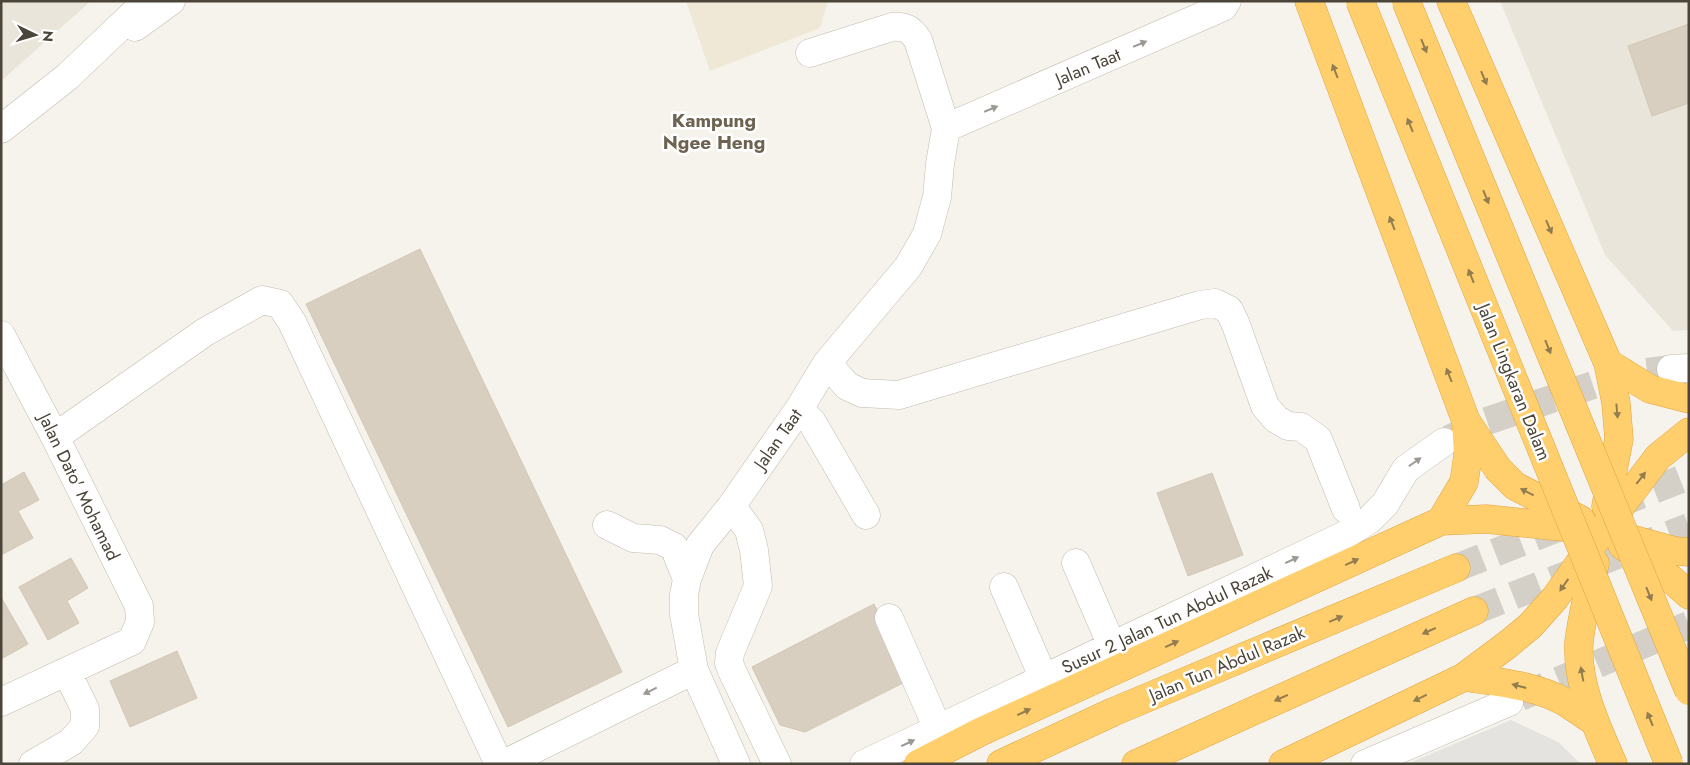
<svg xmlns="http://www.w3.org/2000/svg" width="1690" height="765" font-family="Jost,sans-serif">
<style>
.residential{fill:#eae5da}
.education{fill:#efe8d6}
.parking{fill:#e5e3e0}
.building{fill:#d8cfc1;stroke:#d3c7b4}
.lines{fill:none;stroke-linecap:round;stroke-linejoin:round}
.minor-tunnel{stroke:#d4d0c8;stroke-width:28;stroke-dasharray:28 14;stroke-linecap:butt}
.highway-tunnel{stroke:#d4d0c8;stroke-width:28;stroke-dasharray:28 14;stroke-linecap:butt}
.minor-casing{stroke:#c2bbae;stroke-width:29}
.highway-casing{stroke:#e0a43c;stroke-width:29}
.minor{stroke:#fff;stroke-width:28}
.highway{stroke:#ffcf6e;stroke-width:28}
.highway-bridge-casing{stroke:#e0a43c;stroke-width:29;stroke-linecap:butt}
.highway-bridge{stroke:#ffcf6e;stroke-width:28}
.oneway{fill:#9c9892}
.oneway2{fill:#937c4e}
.labels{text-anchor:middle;stroke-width:5;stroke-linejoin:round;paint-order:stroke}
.street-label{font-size:18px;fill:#4b4439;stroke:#fff}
.neighbourhood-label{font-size:19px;font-weight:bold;fill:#6e6250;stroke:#fff}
</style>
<rect width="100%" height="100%" fill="#f6f3ec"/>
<path class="residential" d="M1,1H91L1,81Z
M1500,1H1689V330L1673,331L1605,255Z"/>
<path class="education" d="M686,1H828L820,28L710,71Z"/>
<path class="parking" d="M1511,720L1558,742L1581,764H1407Z"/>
<path class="building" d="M1689,24V103L1652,116L1628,46Z
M420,249L622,672L508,727L306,304Z
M24,472L39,500L18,511L33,538L1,555V485Z
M1212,473L1243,555L1188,576L1157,493Z
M71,558L88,588L67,601L79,623L48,640L19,587Z
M1,597L28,644L1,659Z
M874,604L909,680L805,732L780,725L752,667Z
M177,651L197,698L130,727L110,681Z"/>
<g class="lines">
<path class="minor-tunnel" d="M1449,439L1484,422L1622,375L1671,369
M1520,697L1689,625"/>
<path class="highway-tunnel" d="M1615,505L1689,476
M1456,568L1568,524
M1474,611L1689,527"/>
<defs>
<path id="minor" d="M135,27L171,1
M946,128L1223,7L1227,1
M1,129L67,77L147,1
M1,335L55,437L139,606L140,622L132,641L1,702
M827,363L847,386L862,393L899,395L1200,305L1215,303L1229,310L1236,325L1265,406L1276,419L1288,426L1301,427L1318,439L1346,509
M1671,369L1689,368
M799,409L812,422L866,515
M55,437L205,332L262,300L280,304L292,322L499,764
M730,508L738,515L749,530L754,550L758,586L730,653L729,663L732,671L777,764
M607,525L633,538L660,540L674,547L687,579
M1076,563L1112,646
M1004,587L1044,679
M889,618L938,729
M33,764L71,742L85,726V709L67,672
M504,764L694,670
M736,764L694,670L684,614V595L687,579L700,545L730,508L799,409L827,363L908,267L927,234L937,197L940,164L946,128L918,40C911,29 905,26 892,27L810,53
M864,764L1343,536L1369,520L1385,504L1406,469L1444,442
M1365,764L1509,702"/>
<path id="highway" d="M1309,1L1466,421L1498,469L1515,486L1581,520
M1451,1L1608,363L1616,403L1619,439L1606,506
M1608,363L1650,389L1689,399
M1441,521L1464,482L1468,455L1466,421
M1622,545L1671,579L1689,595
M1595,563C1589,589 1582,616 1579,642C1576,683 1597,728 1613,764
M1464,677C1498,682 1535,685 1565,702C1575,708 1584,715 1594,721
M918,764L980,732L1441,521L1486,519L1602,531L1675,551L1689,552
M1001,764L1113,712L1456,568
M1136,764L1474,611
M1283,764L1464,677L1507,645L1530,626L1555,598L1602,531L1658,457L1689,432"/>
</defs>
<use href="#minor" class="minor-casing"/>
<use href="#highway" class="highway-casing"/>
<use href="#minor" class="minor"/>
<use href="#highway" class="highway"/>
<defs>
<path id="highway-bridge" d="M1360,1L1669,764
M1406,1L1689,691"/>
</defs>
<use href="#highway-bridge" class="highway-bridge-casing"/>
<use href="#highway-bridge" class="highway-bridge"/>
</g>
<defs><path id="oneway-solid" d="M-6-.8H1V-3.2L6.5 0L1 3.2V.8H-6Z" transform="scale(1.25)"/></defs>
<g class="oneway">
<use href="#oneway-solid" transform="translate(1140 44) rotate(-23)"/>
<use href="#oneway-solid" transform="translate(991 109) rotate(-23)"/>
<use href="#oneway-solid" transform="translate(1415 462) rotate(-35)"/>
<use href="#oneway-solid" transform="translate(1292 560) rotate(-25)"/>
<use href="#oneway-solid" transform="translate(650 691) rotate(154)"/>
<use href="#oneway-solid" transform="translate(908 743) rotate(-25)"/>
</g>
<g class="oneway2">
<use href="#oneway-solid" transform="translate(1424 46) rotate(68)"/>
<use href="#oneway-solid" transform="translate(1335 71) rotate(-111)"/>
<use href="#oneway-solid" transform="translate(1484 78) rotate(67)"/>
<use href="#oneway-solid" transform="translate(1410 125) rotate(-112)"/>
<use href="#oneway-solid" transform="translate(1486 197) rotate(68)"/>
<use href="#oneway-solid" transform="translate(1392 223) rotate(-111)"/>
<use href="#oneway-solid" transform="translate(1549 227) rotate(67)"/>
<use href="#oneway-solid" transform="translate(1471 276) rotate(-112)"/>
<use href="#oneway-solid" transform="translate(1548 347) rotate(68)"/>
<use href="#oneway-solid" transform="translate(1449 375) rotate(-111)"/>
<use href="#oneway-solid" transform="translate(1617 411) rotate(85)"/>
<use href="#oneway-solid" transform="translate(1641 478) rotate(-52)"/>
<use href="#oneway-solid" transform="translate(1527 492) rotate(-153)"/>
<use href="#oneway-solid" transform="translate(1352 562) rotate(-25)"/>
<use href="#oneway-solid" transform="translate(1564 585) rotate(125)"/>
<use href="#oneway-solid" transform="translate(1649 594) rotate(68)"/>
<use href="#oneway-solid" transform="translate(1336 619) rotate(-23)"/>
<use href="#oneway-solid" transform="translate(1429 631) rotate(156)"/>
<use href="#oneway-solid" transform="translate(1172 644) rotate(-25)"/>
<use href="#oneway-solid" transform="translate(1582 674) rotate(-100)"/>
<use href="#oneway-solid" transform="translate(1519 686) rotate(-165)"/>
<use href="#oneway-solid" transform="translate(1281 698) rotate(156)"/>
<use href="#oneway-solid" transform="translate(1420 698) rotate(154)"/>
<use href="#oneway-solid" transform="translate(1024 712) rotate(-25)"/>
<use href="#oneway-solid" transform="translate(1650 719) rotate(-112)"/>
</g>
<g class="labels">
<g class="street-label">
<text transform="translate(1088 67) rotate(-23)" y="6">Jalan Taat</text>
<text transform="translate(1514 382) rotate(68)" y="6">Jalan Lingkaran Dalam</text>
<text transform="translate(778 439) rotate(-55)" y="6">Jalan Taat</text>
<text transform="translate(79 487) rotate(64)" y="6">Jalan Dato' Mohamad</text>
<text transform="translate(1167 620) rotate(-25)" y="6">Susur 2 Jalan Tun Abdul Razak</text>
<text transform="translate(1227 664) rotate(-23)" y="6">Jalan Tun Abdul Razak</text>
</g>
<g class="neighbourhood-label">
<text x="714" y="127">Kampung<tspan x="714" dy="22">Ngee Heng</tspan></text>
</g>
</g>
<rect width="1690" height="765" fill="none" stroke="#4b4439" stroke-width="5"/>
<g transform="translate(35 35) rotate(95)" stroke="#ffffff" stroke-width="4" paint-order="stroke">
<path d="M0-4L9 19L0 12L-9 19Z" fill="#4b4439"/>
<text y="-8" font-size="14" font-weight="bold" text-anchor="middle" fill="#4b4439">N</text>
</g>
</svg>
